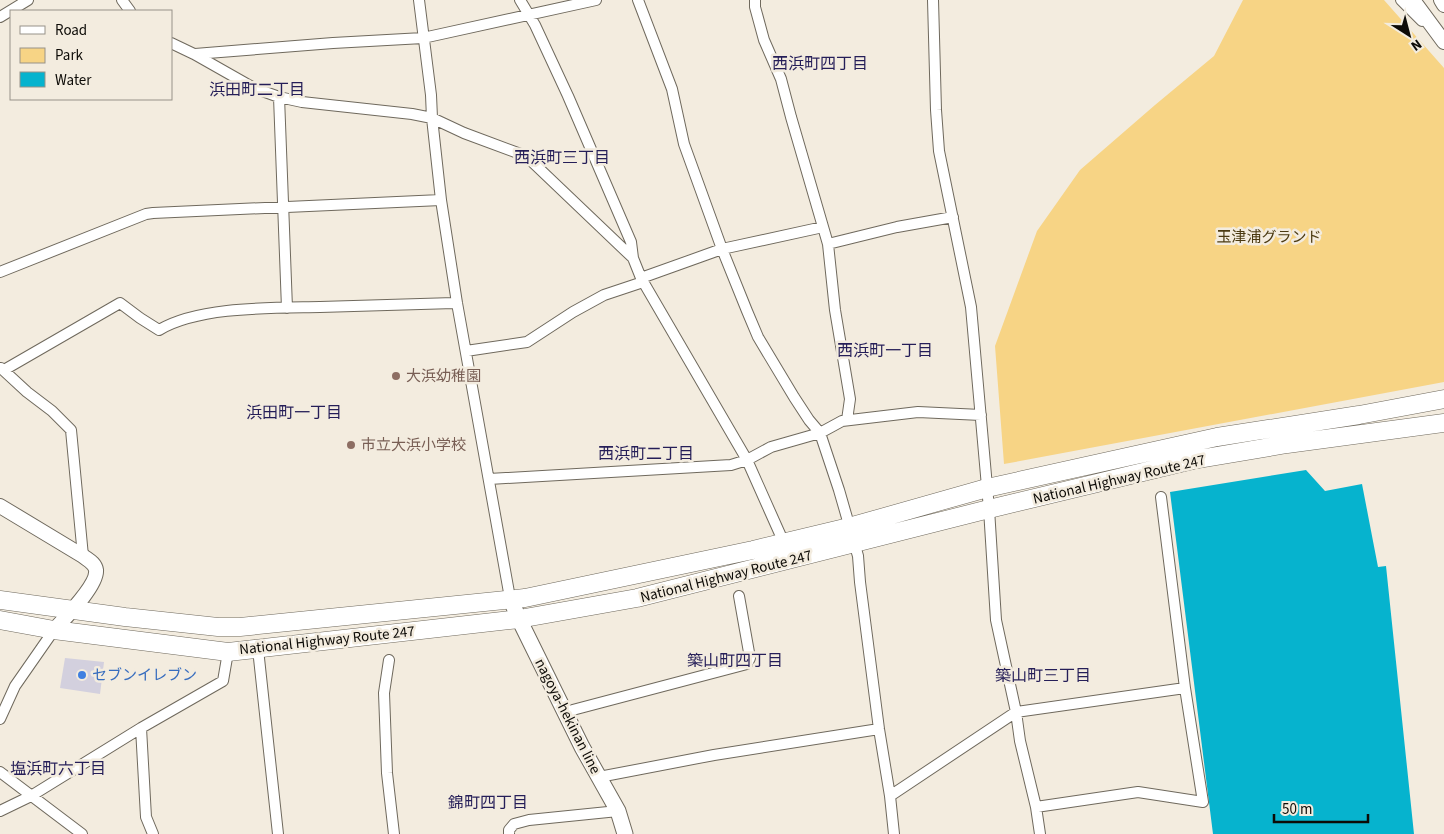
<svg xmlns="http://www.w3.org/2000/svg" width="1444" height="834" font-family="'Source Sans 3','Noto Sans JP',sans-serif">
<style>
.green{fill:#f7d485}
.water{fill:#06b3ce}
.building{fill:#d3d0de}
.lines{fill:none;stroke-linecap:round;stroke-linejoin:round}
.street-casing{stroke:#6f695d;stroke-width:12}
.secondary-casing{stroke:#6f695d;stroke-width:16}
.primary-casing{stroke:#6f695d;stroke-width:17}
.highway-casing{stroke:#6f695d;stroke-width:19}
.street{stroke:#fff;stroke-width:10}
.secondary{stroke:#fff;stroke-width:14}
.primary{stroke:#fff;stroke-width:15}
.highway{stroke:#fff;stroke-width:18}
.education-dot{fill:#8d6e63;stroke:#f3ecdf;stroke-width:2}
.shop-dot{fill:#3f7fe0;stroke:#f3ecdf;stroke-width:2}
.labels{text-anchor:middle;stroke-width:5;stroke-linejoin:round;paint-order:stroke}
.park-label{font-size:15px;fill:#4b3a11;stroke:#f3ecdf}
.education-label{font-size:15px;fill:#785e54;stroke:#f3ecdf;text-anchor:start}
.street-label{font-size:15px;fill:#0d0b07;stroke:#f3ecdf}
.shop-label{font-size:15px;fill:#366cbe;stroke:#f3ecdf;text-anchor:start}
.neighbourhood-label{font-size:16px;fill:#251e58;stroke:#f3ecdf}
</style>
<rect width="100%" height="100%" fill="#f3ecdf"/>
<path class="green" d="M1243,0H1384L1444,68V382L1004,464L995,346L1037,231L1080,170L1155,105L1214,56Z"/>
<path class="water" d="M1306,470L1325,491L1362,484L1378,567L1386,566L1414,834H1213L1170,492Z"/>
<path class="building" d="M65,658L104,662L100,694L60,688Z"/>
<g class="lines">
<defs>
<path id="street" d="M122,0L130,11
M419,0L431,95L432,118L441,200L457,303L510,598
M520,0L535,25L568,96L631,242L633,258L641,278L747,460L784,543
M638,0L672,89L684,144L722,249L747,311L758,337L794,397L809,420L820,433L839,490L858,556L860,582L879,729L890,796L894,834
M755,0V7L764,40L781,79L791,117L828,244L835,310L850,399L847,420
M933,0L936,110L939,151L971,307L989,509L996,620L1016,712L1020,741L1036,807L1040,834
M1401,0L1422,21
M0,17L28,0
M171,43L194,54L254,88L279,97L302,102L412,114L432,118L464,133L526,156L633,258
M195,54L333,43L423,38L596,0
M279,97L287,308
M828,244L897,227L953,217
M0,272L146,214L153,213L441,200
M641,278L722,249L823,227
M466,351L527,342L573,312L604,295L643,282
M1,368L27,392L52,411L71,430L83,556
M4,370L120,303L140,318L159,330C199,306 273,308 320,307C365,306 411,304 457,303
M489,479L731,465L747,460L771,447L820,433L842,421L918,412L981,415
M258,649L278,834
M389,660L384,693L387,773L394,834
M565,712L747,664L750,658L739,596
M0,719L15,686L54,630
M141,728L146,817L153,834
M0,772L82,834
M599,777L714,755L879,729
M890,796L1016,712L1185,688
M1036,807L1138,792L1203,802L1185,688L1161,497
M0,811L31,796L141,728L223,681L228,652
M509,834V830L514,824L529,820L618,811"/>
<path id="secondary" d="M1413,0L1444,42
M1441,0L1444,5
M0,506L83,556C88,560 95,563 96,570C98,585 64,619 54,630"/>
<path id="primary" d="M510,598L519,619L582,747L618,811L625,834"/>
<path id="highway" d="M0,600L125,617L218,627H240L525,598L753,550L849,527L987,488L1217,437L1359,415L1444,399
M0,620L54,630L228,652L519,619L637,598L989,509L1193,460L1287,444L1444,423"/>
</defs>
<use href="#street" class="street-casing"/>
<use href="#secondary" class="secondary-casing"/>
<use href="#primary" class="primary-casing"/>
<use href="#highway" class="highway-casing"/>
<use href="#street" class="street"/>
<use href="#secondary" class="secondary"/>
<use href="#primary" class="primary"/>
<use href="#highway" class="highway"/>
</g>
<g class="education-dot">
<circle cx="396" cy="376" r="5"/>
<circle cx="351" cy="445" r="5"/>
</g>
<circle class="shop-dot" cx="82" cy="675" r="5"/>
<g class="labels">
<g class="park-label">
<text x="1269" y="242">玉津浦グランド</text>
</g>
<g class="education-label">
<text x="406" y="381">大浜幼稚園</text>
<text x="361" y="450">市立大浜小学校</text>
</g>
<g class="street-label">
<text transform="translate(1119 479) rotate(-13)" y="5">National Highway Route 247</text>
<text transform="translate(726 576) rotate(-14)" y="5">National Highway Route 247</text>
<text transform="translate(327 640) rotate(-6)" y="5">National Highway Route 247</text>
<text transform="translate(568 716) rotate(63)" y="5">nagoya-hekinan line</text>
</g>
<g class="shop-label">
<text x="92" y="680">セブンイレブン</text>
</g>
<g class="neighbourhood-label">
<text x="820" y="69">西浜町四丁目</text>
<text x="257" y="95">浜田町二丁目</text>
<text x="562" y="163">西浜町三丁目</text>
<text x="885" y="356">西浜町一丁目</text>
<text x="294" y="418">浜田町一丁目</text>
<text x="646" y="459">西浜町二丁目</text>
<text x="735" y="666">築山町四丁目</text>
<text x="1043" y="681">築山町三丁目</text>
<text x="58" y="774">塩浜町六丁目</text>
<text x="488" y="808">錦町四丁目</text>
</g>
</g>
<rect x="10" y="10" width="162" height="90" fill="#f3ecdf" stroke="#979289"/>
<rect x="20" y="26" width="25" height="8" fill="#ffffff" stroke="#979289"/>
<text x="55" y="35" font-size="15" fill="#0d0b07">Road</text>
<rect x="20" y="48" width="25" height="15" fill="#f7d485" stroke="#979289"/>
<text x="55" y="60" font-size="15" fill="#0d0b07">Park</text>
<rect x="20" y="72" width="25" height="15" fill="#06b3ce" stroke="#979289"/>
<text x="55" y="85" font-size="15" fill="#0d0b07">Water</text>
<g transform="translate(1409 35) rotate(144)" stroke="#f3ecdf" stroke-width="4" paint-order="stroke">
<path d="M0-4L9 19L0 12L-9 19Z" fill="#0d0b07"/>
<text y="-8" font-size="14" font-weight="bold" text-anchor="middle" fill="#0d0b07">N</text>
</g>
<path d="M1274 814v8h94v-8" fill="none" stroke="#0d0b07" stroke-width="2.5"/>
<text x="1282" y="814" font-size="15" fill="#0d0b07" stroke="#f3ecdf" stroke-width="4" paint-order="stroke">50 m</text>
</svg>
